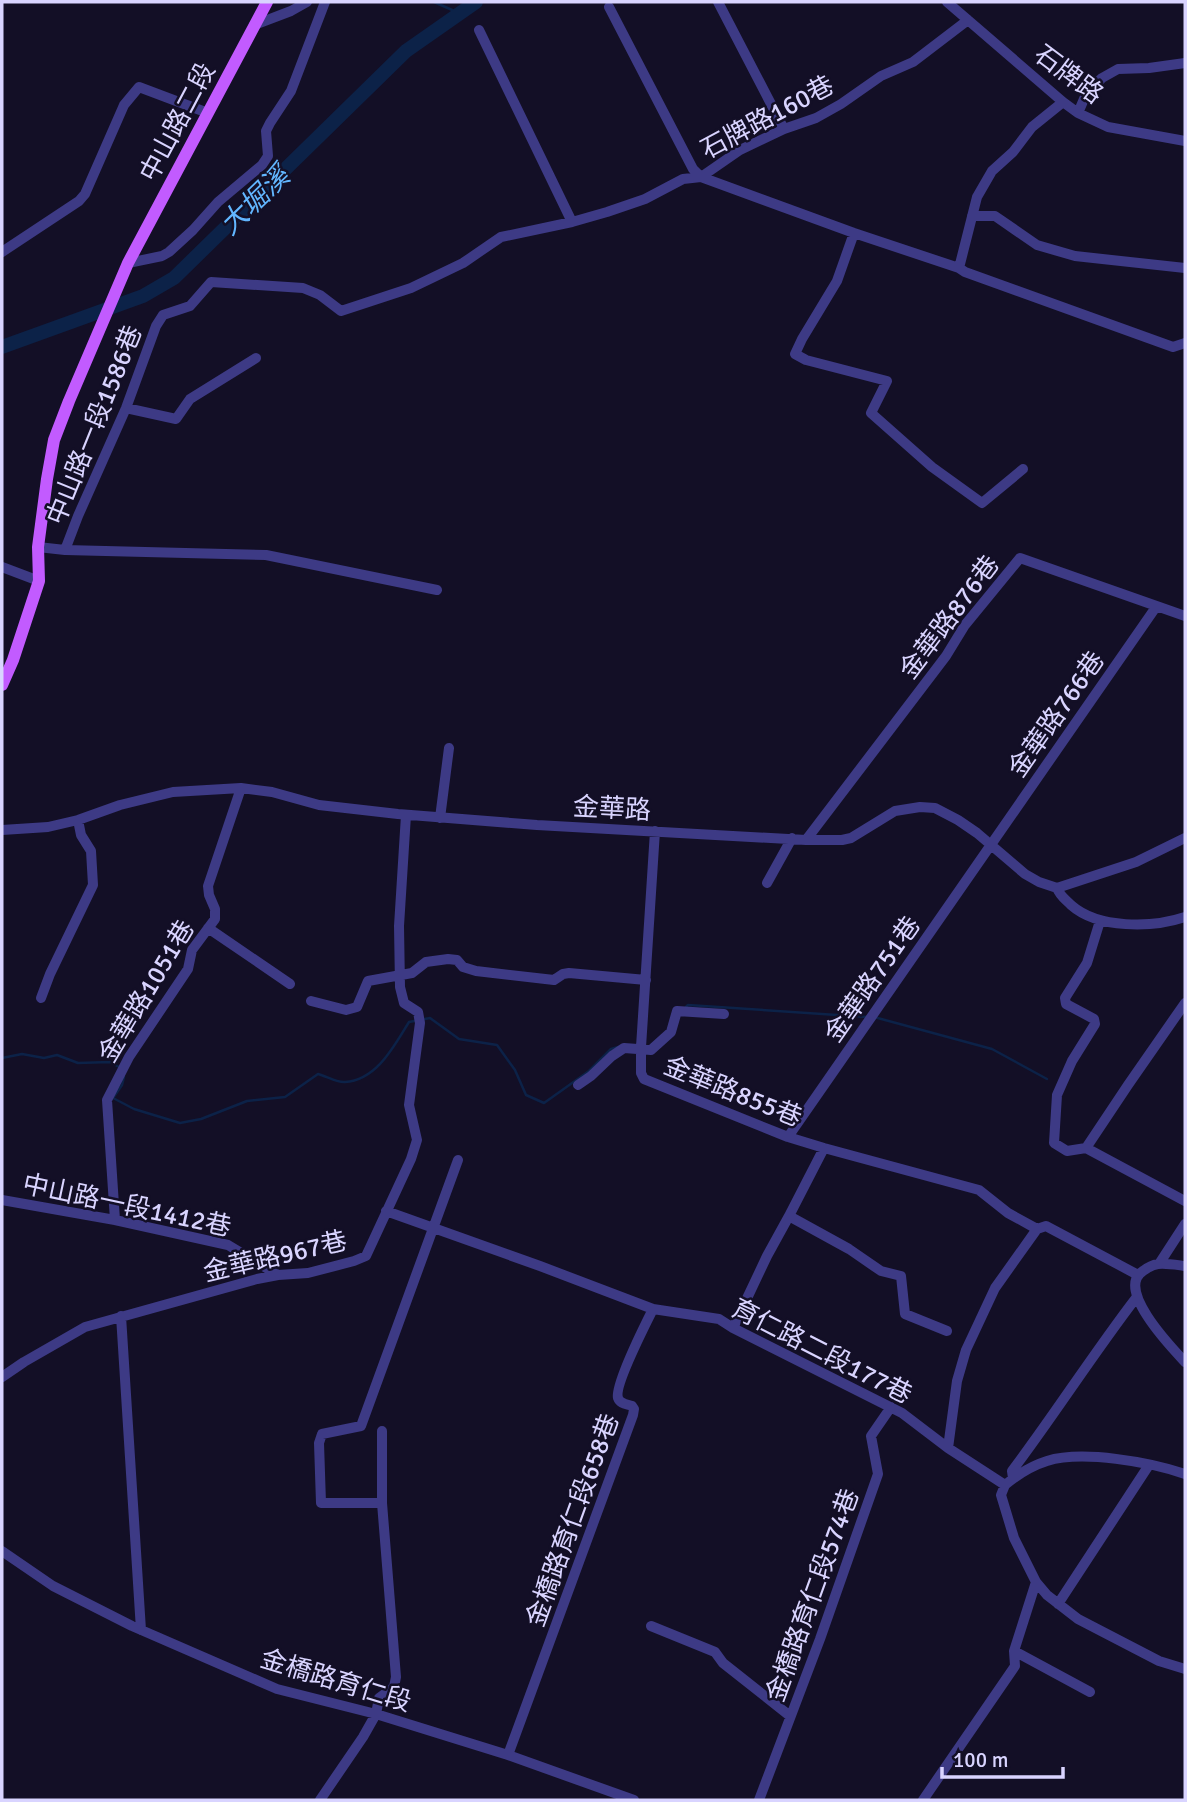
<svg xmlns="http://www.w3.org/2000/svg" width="1187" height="1802" font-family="Signika,'Noto Sans TC',sans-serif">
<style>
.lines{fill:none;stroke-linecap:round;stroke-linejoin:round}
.stream{stroke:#0c2248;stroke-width:2.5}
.river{stroke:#0c2248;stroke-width:14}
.minor{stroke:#3d3a85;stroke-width:10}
.major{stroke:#c25bff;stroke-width:12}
.labels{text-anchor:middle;stroke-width:5;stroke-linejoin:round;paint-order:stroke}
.street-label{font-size:26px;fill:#d9d4ff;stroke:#130f26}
.water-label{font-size:28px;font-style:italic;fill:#62b6ff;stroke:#130f26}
</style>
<rect width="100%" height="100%" fill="#130f26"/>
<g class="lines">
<path class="stream" d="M434,2L459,13
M686,1007L688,1005L867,1017
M874,1017L992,1049L1047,1079
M2,1058L22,1054L44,1058L57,1055L78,1063L110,1062L119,1067
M124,1077L122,1085L113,1098L134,1109L180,1123L201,1119L247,1101L285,1097L318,1074C326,1076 337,1083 345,1082C377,1080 394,1046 409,1022L430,1018L459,1039L497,1045L515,1070L526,1095L544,1103L589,1071L611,1049L618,1047"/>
<path class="river" d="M2,347L143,296L174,278L406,51L476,2"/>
<path class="minor" d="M718,2L784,129
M947,2L1063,102L1078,113L1108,127L1185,141
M609,7L693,169L701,177L854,233L959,268L965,272L1173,347L1185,343
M254,25L291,11L307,2
M479,30L572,222
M1078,113L1087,92L1102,78L1118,69L1149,68L1185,63
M972,216H995L1037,245L1075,256L1185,268
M854,233L837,281L802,339L795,354L806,360L887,381L871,413L932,467L982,503L1023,469
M2,252L79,201L85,194L124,105L139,87L208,113
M128,263L162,256L169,252L193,230L218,202L262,165L268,156L266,131L270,123L291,91L325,2
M959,268L977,197L992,171L1013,152L1032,127L1063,102
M126,408L176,419L190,399L256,358
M38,547L65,550L78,516L126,408L156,326L163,315L190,306L211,282L303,288L320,295L341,311L411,288L463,263L501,237L572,222L607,212L645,199L683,179L701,177L740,150L784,129L816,118L841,104L881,76L913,62L968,20
M65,550L266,555L437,590
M2,567L39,581
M440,818L449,748
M2,830L48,827L78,820L120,805L173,792L241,788L272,792L319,805L398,814L537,825L806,840H842L851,838L895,811L920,807L935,808L958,820L977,833L1025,874L1039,882L1057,888L1136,862L1185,838
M655,831L641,1047V1073L644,1079L788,1137L824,1148L979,1190L1008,1213L1037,1229
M806,840L946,656L965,625L1020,558L1185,616
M767,883L792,838
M1057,888C1060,896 1065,899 1071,905C1098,929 1152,928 1185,917
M208,928L290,984
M41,998L50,974L93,885L91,851L81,835L78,820
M311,1001L346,1010L357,1007L368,981L412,973L426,962L448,959L457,960L463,967L476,971L554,980L563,974L569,973L646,980
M578,1085L591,1076L612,1056L624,1048L651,1050L671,1032L677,1011L724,1014
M788,1137L1156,607
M1086,1148L1067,1151L1054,1143L1057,1095L1072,1061L1095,1024L1094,1019L1066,1004L1065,998L1087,963L1100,921
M1086,1148L1128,1085L1185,1003
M1086,1148L1185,1201
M2,1200L115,1220L228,1245L278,1275
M386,1211L540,1266L653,1309L719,1319L733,1328L902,1413L948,1448L1005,1485C1017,1475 1031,1466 1047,1461C1082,1450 1150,1462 1185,1474
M789,1216L824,1148
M115,1220L107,1100L129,1057L188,969L192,950L215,919V909L209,895L208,886L241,788
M1159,1264L1185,1224
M1185,1266C1177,1265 1166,1263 1158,1264C1152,1265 1147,1268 1143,1271C1115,1289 1171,1347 1185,1362
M121,1316L141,1630
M733,1328L767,1256L789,1216L849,1249L881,1271L901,1276L905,1314L947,1331
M2,1377L24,1362L85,1327L257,1279L278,1275L308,1273L354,1261L366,1256L411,1159L417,1140L409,1105L420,1023L418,1012L404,1003L400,987L399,926L406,815
M948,1448L957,1381L966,1350L995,1288L1037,1229L1046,1226L1138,1275
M1013,1478L1012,1471C1055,1414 1093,1354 1136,1298
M1005,1485L1001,1495L1014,1538L1036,1582L1047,1595L1078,1619L1159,1661L1185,1669
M382,1503H321L319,1443L322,1434L361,1426L458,1160
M2,1551L53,1586L132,1626L277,1689L376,1714L508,1755L634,1800
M1058,1604L1149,1465
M651,1626L715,1652L723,1663L790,1716
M1014,1651L1090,1692
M508,1755L633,1415L634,1409L632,1406C627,1404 620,1404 618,1398C614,1386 646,1323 653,1309
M320,1800L363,1737L376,1714L379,1698L394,1687L396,1677L382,1503V1431
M759,1800L820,1639L878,1474L871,1436L891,1407
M923,1800L1015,1666L1014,1651L1036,1582"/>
<path class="major" d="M2,685L13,660L39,581L38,547L47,479L54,440L69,401L128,263L267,2"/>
</g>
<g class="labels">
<g class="street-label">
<text transform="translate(1069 74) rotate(37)" y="9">石牌路</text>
<text transform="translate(767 117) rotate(-28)" y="9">石牌路160巷</text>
<text transform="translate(177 122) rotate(-62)" y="9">中山路二段</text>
<text transform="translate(94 425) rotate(-68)" y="9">中山路一段1586巷</text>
<text transform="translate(949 617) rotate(-53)" y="9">金華路876巷</text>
<text transform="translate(1056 714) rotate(-55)" y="9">金華路766巷</text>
<text transform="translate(612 808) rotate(3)" y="9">金華路</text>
<text transform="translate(872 979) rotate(-55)" y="9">金華路751巷</text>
<text transform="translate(146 991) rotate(-59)" y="9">金華路1051巷</text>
<text transform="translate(733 1091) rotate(22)" y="9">金華路855巷</text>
<text transform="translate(127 1205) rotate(12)" y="9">中山路一段1412巷</text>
<text transform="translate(275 1256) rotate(-13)" y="9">金華路967巷</text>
<text transform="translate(822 1351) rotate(27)" y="9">育仁路二段177巷</text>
<text transform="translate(572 1520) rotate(-70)" y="9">金橋路育仁段658巷</text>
<text transform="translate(812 1595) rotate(-70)" y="9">金橋路育仁段574巷</text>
<text transform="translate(336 1680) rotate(17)" y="9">金橋路育仁段</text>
</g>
<g class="water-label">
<text transform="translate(254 200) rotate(-44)" y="10">大堀溪</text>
</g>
</g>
<rect width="1187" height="1802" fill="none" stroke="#d9d4ff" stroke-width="7"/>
<path d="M942 1767v10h121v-10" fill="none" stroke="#d9d4ff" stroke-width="3.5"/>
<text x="953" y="1767" font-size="21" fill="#d9d4ff" stroke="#130f26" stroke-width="5" paint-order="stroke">100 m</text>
</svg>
